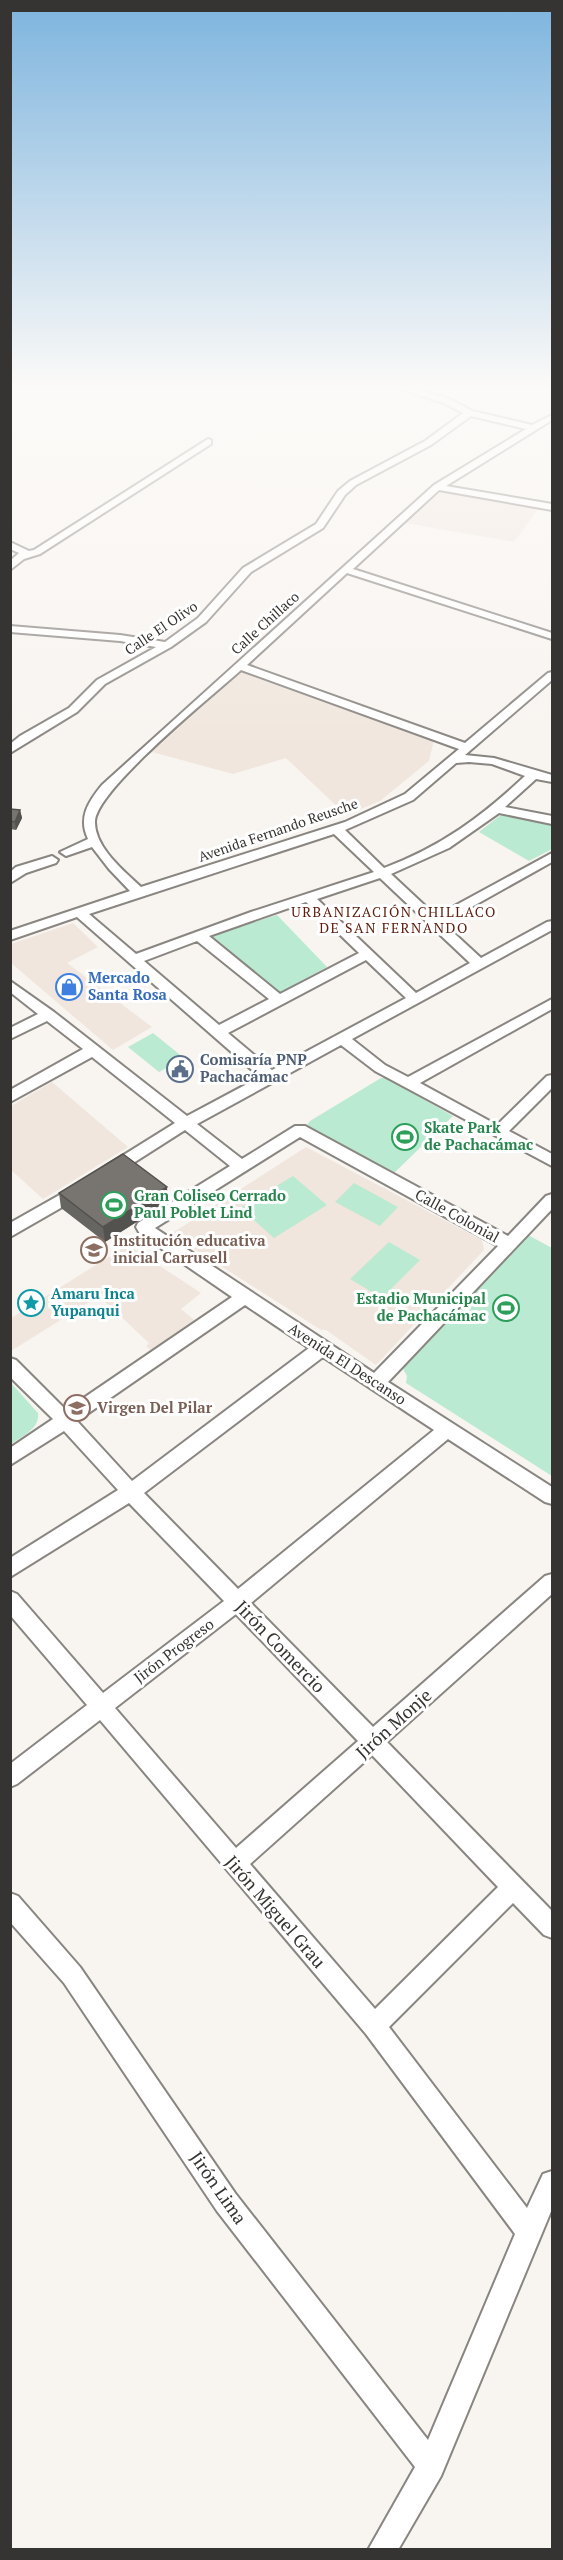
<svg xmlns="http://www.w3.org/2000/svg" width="563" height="2560" font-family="'PT Serif',serif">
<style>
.built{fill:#f0e6dd}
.green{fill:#baead1}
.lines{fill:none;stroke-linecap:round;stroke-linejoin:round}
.minor-casing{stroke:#898581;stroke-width:4}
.minor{fill:#fff;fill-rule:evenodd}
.wall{fill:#676561}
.shaded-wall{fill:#54524f}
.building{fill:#787571;stroke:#54524f;stroke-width:1.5}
.labels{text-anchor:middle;stroke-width:6;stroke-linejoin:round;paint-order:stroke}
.far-street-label{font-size:14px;fill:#353432;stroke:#fff}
.far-neighbourhood-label{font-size:14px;letter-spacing:1.5px;fill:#5e1c0b;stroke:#fff}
.shop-label{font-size:15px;font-weight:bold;fill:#366cbe;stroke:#fff;text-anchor:start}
.service-label{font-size:15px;font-weight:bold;fill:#4e5e75;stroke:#fff;text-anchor:start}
.leisure-label{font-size:15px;font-weight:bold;fill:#27864d;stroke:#fff;text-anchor:start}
.street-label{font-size:15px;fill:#353432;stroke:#fff}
.education-label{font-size:15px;font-weight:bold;fill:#785e54;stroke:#fff;text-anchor:start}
.culture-label{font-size:15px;font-weight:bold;fill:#0d838f;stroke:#fff;text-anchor:start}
.near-street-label{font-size:18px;fill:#353432;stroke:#fff}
</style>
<rect width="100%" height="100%" fill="#f8f4f0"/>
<path class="built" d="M442,491L538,509L514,542L406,523Z
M242,671L434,740L429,761L380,801L346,815L286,758L233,774L152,752Z
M73,923L98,947L67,963L152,1027L113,1050L11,963V944Z
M52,1082L128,1147L43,1199L11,1170V1106Z
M306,1147L482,1240L484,1250L376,1365L326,1330H321L171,1234Z
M128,1245L201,1293L181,1309L199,1324L156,1355L146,1346L149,1343L99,1296L11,1351V1318Z"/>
<path class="green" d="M502,814L552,823V849L529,861L479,832Z
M277,915L327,967L280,992L210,939L212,935Z
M153,1033L184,1058L159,1072L128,1047Z
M381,1078H386L453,1116L394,1173L308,1128L307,1125L310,1121Z
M293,1176L327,1205L274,1238L240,1208Z
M354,1183L398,1207L380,1226L335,1202Z
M528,1235L552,1248V1476L406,1383L407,1376L402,1367Z
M389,1242L420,1260L382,1298L350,1279Z
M11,1383L38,1413C40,1429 22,1436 11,1444Z"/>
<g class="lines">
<defs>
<path id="minor" d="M400,389H414L450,399L472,411L532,425L552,415V420L446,486L552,504V510L439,490L353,569L552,633V639L347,573L247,665L465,743L548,673L552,672V680L465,755L494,758L552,775V782L536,779L505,807L552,816V824L499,813L449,848L391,874L436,916L552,853V862L443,923L481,958L547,922L552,921V930L352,1039L385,1065L408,1077L552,999V1009L420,1083L497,1125L547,1076L552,1075V1088L509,1131L552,1154V1166L375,1071L341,1045L197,1124L242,1159L295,1126H305L508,1236L546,1196L552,1194V1209L388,1382L552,1487V1504L545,1502L448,1439L251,1603L373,1727L545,1576L552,1574V1594L387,1742L552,1911V1938L544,1935L513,1903L389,2027L527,2208L543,2174L552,2171V2209L441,2476L398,2550H368L415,2467L217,2211L64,1983L10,1922V1893L18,1896L80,1967L235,2193L428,2440L515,2234L366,2034L100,1720L17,1784L10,1787V1764L87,1705L10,1615V1591L17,1594L103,1693L224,1601L129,1503L10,1577V1558L118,1490L64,1431L10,1465V1448L53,1419L10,1377V1358L16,1360L66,1410L232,1297L140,1234L136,1227L138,1223L230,1166L185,1130L116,1174H106L103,1170L106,1166L175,1123L92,1057L10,1102V1090L83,1049L47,1021L10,1039V1028L38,1014L10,992V981L54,1012L187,1116L260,1077L77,917L10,940V931L130,891L109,869L92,847L66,856L60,852L88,839C78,818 88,802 102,785L434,485L526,429L471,416L431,445L356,485L345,495L323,528L251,572L206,622L171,647L105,684L77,712L10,753V744L20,736L69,708L97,680L156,647L120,641L10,632V626L120,635L165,642L198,618L243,568L316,524L338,491L350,481L425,441L463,413L444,403ZM241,670L459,749L405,794L345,822L141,887C124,871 94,847 95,821C97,789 213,695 241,670ZM469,762L492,764L525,776C481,817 442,846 384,868L345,830L413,800L456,763ZM334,834L374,872L251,912L136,954L89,914ZM380,878L470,963L416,993L317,899ZM306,902L359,953L280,994L209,936ZM197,941L269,999L219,1025L144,961ZM366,960L406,998L272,1070L228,1033ZM300,1137L498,1246L374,1373L155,1228ZM245,1305L309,1348L132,1481L77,1421ZM323,1357L434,1430L238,1589L144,1493ZM236,1614L358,1741L236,1848L115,1708ZM372,1755L498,1887L375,2009L250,1864Z
M208,439L211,440V444L40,554L24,559L10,570V561L19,553L10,549V542L29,551L34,550Z
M52,856L58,860L56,863L26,873L10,883V872L16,867Z
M79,1184L85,1186L87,1190L85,1194L10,1237V1223Z"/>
</defs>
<use href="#minor" class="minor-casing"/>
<use href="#minor" class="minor"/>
</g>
<path class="wall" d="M10,809L20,810L22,818L16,830L10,829Z
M59,1193L168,1202L105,1242L61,1208Z"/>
<path class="shaded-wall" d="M20,810L22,818L16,830L15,822Z
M167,1187L168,1202L105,1242L103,1227Z"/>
<path class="building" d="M10,809L20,810L15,822L10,821Z
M123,1154L167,1187L103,1227L59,1193Z"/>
<linearGradient id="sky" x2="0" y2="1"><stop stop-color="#7db4de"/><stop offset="0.52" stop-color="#fcfaf8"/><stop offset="1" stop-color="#fcfaf8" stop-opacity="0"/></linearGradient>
<rect width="563" height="748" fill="url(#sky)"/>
<defs>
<symbol id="shop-ring" viewBox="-11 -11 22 22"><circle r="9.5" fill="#fff" stroke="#3f7fe0" stroke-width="1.5"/><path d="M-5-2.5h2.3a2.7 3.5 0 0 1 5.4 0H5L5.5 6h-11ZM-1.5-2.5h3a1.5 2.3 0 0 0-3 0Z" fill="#3f7fe0"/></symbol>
<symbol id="civic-ring" viewBox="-11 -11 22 22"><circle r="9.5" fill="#fff" stroke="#5c6f8a" stroke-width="1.5"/><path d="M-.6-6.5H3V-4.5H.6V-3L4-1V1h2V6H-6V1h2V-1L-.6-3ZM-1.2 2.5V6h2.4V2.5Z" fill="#5c6f8a"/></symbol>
<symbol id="stadium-ring" viewBox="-11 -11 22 22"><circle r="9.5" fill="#fff" stroke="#2e9e5b" stroke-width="1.5"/><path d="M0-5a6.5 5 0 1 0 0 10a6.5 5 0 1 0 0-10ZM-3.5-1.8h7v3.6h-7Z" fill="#2e9e5b"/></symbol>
<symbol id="school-ring" viewBox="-11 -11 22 22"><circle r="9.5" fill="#fff" stroke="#8d6e63" stroke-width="1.5"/><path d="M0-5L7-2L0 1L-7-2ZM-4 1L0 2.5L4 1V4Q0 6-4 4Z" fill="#8d6e63"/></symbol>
<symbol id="sight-ring" viewBox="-11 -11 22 22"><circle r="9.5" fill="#fff" stroke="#0f9aa8" stroke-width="1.5"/><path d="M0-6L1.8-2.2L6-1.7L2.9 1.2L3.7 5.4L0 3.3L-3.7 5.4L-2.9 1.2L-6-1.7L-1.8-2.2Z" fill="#0f9aa8"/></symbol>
</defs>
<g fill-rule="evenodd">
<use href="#shop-ring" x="54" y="972" width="30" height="30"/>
<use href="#civic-ring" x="165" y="1054" width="30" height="30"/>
<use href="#stadium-ring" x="390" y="1122" width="30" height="30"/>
<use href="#stadium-ring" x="99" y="1190" width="30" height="30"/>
<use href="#school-ring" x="79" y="1235" width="30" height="30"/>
<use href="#sight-ring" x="16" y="1288" width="30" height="30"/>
<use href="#stadium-ring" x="491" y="1293" width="30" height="30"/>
<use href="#school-ring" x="62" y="1393" width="30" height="30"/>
</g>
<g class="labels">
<g class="far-street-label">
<text transform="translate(265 623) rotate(-42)" y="5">Calle Chillaco</text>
<text transform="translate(161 628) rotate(-34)" y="5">Calle El Olivo</text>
<text transform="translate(278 830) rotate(-19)" y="5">Avenida Fernando Reusche</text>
</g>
<g class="far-neighbourhood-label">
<text x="394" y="917">URBANIZACIÓN CHILLACO<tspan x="394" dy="16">DE SAN FERNANDO</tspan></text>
</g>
<g class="shop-label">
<text x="88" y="983">Mercado<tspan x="88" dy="17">Santa Rosa</tspan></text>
</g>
<g class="service-label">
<text x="200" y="1065">Comisaría PNP<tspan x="200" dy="17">Pachacámac</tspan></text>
</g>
<g class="leisure-label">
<text x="424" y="1133">Skate Park<tspan x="424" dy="17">de Pachacámac</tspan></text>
<text x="134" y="1201">Gran Coliseo Cerrado<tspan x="134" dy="17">Paul Poblet Lind</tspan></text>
<text x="486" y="1304" text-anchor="end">Estadio Municipal<tspan x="486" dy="17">de Pachacámac</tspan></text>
</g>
<g class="street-label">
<text transform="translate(457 1216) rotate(29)" y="5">Calle Colonial</text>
<text transform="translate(347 1364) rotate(33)" y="5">Avenida El Descanso</text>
<text transform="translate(174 1651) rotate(-37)" y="5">Jirón Progreso</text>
</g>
<g class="education-label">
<text x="113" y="1246">Institución educativa<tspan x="113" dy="17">inicial Carrusell</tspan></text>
<text x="97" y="1413">Virgen Del Pilar</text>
</g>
<g class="culture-label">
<text x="51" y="1299">Amaru Inca<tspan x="51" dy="17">Yupanqui</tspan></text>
</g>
<g class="near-street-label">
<text transform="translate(280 1647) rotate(46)" y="6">Jirón Comercio</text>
<text transform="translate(394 1724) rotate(-42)" y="6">Jirón Monje</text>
<text transform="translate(275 1912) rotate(49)" y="6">Jirón Miguel Grau</text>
<text transform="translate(218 2188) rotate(55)" y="6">Jirón Lima</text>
</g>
</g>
<rect width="563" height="2560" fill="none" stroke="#353432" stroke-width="24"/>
</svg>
